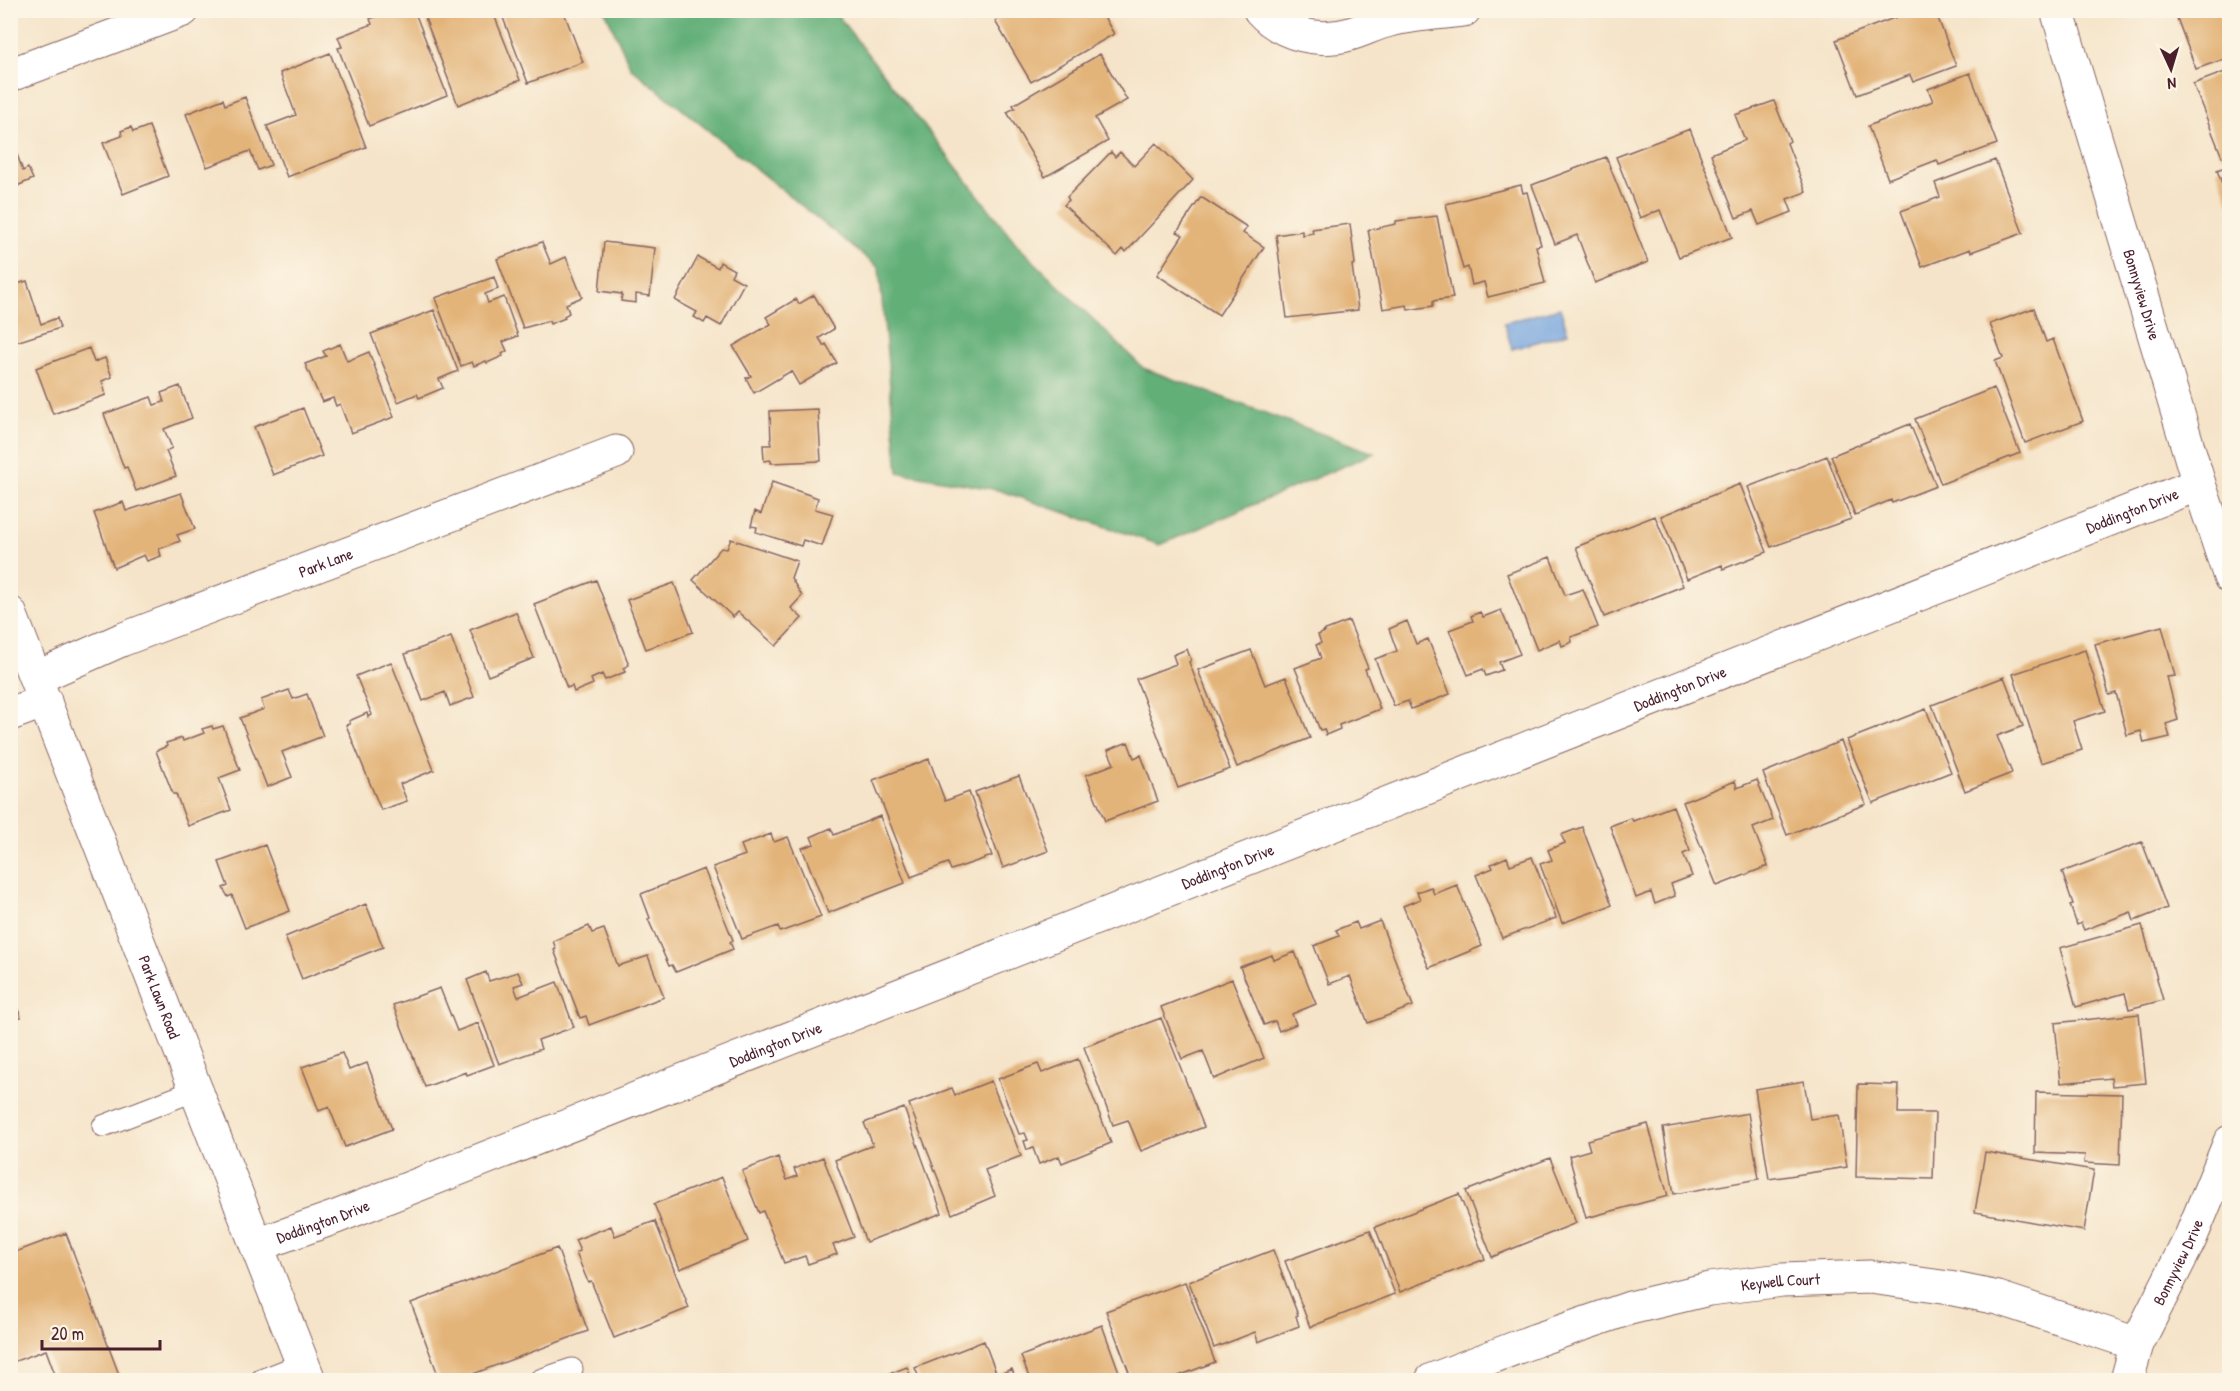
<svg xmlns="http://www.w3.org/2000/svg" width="2240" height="1391" font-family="'Patrick Hand',sans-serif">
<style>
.forest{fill:#62af78;stroke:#566752;stroke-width:1.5}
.water{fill:#74a4de;stroke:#5f6284;stroke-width:1.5}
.building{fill:#e3b479}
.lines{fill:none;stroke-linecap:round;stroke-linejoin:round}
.service-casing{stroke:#866462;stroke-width:23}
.minor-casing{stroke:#866462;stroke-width:35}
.tertiary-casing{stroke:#866462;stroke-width:35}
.service{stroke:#fff;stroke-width:21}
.minor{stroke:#fff;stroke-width:33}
.tertiary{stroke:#fff;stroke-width:33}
.labels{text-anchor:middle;stroke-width:4.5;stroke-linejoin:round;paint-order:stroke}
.street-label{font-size:16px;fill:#4a1f2b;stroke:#fcf5e5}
</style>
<rect width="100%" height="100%" fill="#fcf5e5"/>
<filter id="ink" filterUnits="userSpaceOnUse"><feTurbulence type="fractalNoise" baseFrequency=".0167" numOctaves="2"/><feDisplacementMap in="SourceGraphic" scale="12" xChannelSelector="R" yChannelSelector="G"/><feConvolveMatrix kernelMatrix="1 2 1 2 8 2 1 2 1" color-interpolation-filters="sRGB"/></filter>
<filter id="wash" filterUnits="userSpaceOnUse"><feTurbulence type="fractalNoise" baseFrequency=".008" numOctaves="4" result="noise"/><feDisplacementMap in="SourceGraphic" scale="24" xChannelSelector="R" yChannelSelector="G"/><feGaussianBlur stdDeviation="1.35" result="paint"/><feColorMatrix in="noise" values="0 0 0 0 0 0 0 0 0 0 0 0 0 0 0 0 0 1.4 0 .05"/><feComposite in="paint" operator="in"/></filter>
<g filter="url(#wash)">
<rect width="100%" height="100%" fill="#f5e4c9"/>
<path class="forest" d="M605,11H834L1019,247L1143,368L1374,453L1160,545L998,490L898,472L879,268L631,68Z"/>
<path class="water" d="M1560,308L1568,333L1512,349L1504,323Z"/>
<g id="blocks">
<path class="building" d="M393,10H414L447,95L369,126L338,48L342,47L338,37L372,24L370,19Z
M422,10H492L520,80L458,105Z
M500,10H563L583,62L528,83Z
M1013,10H1100L1114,34L1031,82L995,21Z
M1915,10H1935L1956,66L1913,82L1910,75L1857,95L1836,40Z
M2174,10H2230V57L2196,69Z
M330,53L366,147L287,177L267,126L296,115L280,73Z
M1100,54L1127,100L1095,118L1108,141L1045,177L1007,112L1015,108L1013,105Z
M2230,70V154L2222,157L2193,84Z
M1970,73L1997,144L1939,165L1937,160L1888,179L1868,126L1933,101L1928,89Z
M245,97L271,165L258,170L250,151L207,167L186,114L223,99L225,105Z
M1774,101L1790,141L1787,143L1806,192L1787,199L1792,212L1759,225L1753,211L1736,218L1711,154L1745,140L1735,115Z
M149,126L168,176L123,194L103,143L122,136L121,131L131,127L133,132Z
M1690,129L1732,237L1679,257L1660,210L1640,218L1616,157Z
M11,138L23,171L28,168L33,179L10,189Z
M1156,143L1193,180L1126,252L1123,249L1117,256L1064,205L1069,200L1067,197L1111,152L1115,157L1120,152L1134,166Z
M1606,157L1648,262L1595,283L1577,235L1555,244L1532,185Z
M1995,160L2023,233L1971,252L1970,249L1922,267L1901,211L1940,197L1935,183Z
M2230,165V203H2229L2217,170Z
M1521,185L1523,193L1527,192L1541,245L1536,246L1545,283L1488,297L1484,282L1472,285L1468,267L1463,269L1446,204Z
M1201,197L1247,227L1243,233L1264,247L1219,315L1157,275L1183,235L1177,232Z
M1437,216L1453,298L1433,301V306L1408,310L1407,305L1383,309L1368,230L1396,224V221Z
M1350,224L1355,264L1352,265L1358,310L1287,318L1276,235L1302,231V235L1313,233L1312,229Z
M542,242L551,264L566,257L582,297L566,304L569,313L564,316L565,318L550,324L549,321L523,328L497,259Z
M604,242L655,248L650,296L636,294V303L621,301L622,294L599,291Z
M698,257L718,268L720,262L734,270L731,276L744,283L721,326L707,318L704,323L694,317L697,312L675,300Z
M494,277L498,289L485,294L488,303L504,297L518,336L503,342L507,351L502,354L503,356L487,363L486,361L474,366L472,362L461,366L435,298Z
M27,281L41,324L57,318L60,328L10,344V286Z
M814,295L834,329L819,338L824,346L826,344L837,363L799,385L791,371L754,393L746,378L751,376L733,346L771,324L766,317L796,299L799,304Z
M2034,308L2046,342L2053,339L2083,421L2025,443L1995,361L2003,358L1990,324Z
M434,310L458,371L439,379L443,388L419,398L417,394L398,402L371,334Z
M340,344L347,361L369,352L394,417L351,433L340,404L336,406L333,398L322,402L305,364L326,356L323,351Z
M89,348L94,362L105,358L112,377L102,381L106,395L53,414L36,368Z
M180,386L192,418L164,429L172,448L166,451L176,476L136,491L127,467L124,468L104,414L151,397L154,405L164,402L161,393Z
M1994,388L2020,453L1941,484L1915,419Z
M303,408L322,456L273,475L254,427Z
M818,409L821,461L771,463V460L764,461L763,445H771L770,411Z
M1910,424L1936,486L1892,503L1891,500L1855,515L1831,456Z
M1827,456L1851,519L1771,547L1748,487Z
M772,482L818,498L815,509L833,514L822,546L803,540L801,546L756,532L757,527L751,526L755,511L761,514Z
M1740,484L1767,552L1723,569L1722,565L1687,579L1661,516Z
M181,493L195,529L177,535L180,541L159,549L161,556L147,561L144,555L114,568L94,513L123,502L126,511Z
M1655,516L1683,586L1604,617L1576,547Z
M731,539L797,561L791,578L802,596L791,608L802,618L776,646L738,612L733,617L693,580L721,548L727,549Z
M1550,557L1565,595L1583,589L1598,627L1571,637L1572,642L1562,646L1560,640L1537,650L1507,574Z
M596,580L629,665L623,668L625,672L605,680L602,674L591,679L593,684L574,692L572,686L567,688L534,604Z
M674,583L693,632L646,649L627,600Z
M1501,610L1520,654L1499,662L1502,670L1486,676L1483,669L1468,675L1449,630L1473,621L1471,616L1480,612L1483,617Z
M516,612L534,658L488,676L470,630Z
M1349,621L1368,668L1365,669L1380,709L1339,725L1340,729L1326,735L1324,729L1320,730L1295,668L1321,658L1316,645L1321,643L1318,635L1325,632L1323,631Z
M1407,621L1416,644L1428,639L1450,694L1411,709L1408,701L1394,706L1375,659L1397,651L1389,629Z
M2162,626L2175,676L2167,677L2178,720L2166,724L2170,737L2144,743L2141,731L2127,735L2116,693L2109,695L2095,644Z
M451,637L474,697L450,706L445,692L423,701L405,654Z
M1187,649L1191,660L1189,662L1230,769L1178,788L1136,679L1176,664L1173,655Z
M1251,650L1265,685L1286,677L1310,738L1237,767L1198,670Z
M2085,650L2105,711L2073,721L2082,750L2041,763L2013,674Z
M391,662L434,770L400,784L407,801L381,810L346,725L350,724L349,721L367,713L368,717L372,715L356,676Z
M2004,677L2023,726L1997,736L2012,773L1965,791L1932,705Z
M289,690L293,699L307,694L323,736L282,752L292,777L267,787L240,718L264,709L261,700Z
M1926,709L1951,772L1873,803L1847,740Z
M212,726L213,729L223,726L240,770L219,778L231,810L188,826L176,794H173L156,751L167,746L166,743L182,738L183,741L204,733L202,729Z
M1841,741L1866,804L1787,835L1763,773Z
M1128,742L1134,758L1141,755L1158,801L1105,821L1086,775L1114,764L1108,750Z
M929,759L945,801L969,792L992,856L951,870L948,863L911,877L873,780Z
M1019,776L1048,851L1003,868L975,792Z
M1757,780L1773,820L1753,828L1768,866L1717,886L1683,802L1735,781L1737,788Z
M1673,806L1690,851L1683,854L1692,876L1671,884L1675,896L1655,904L1651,892L1636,898L1610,826L1631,818L1633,821Z
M880,816L905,883L828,913L802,848L814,844L811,837L831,828L834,835Z
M1582,827L1612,905L1562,923L1540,864L1552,860L1548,850L1565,843L1561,835Z
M771,834L774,842L788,837L821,917L780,932L778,926L742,939L713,867L745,855L741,845Z
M2142,842L2167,908L2134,921L2131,912L2084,930L2081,923L2077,925L2070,905L2073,904L2062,872Z
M265,845L290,911L245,928L232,895L228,897L223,888L228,886L219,862Z
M1507,857L1510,865L1532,857L1556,918L1502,938L1476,875L1493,868L1491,864Z
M704,869L733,940L730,942L733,949L676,972L672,965L669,966L648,919L650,918L641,894Z
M1457,885L1482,946L1429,968L1403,906L1420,899L1417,892L1431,887L1434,894Z
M366,904L383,947L302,979L285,937Z
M1380,921L1413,1006L1368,1023L1350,976L1329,984L1314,946L1339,936L1336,930L1356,922L1359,929Z
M2142,925L2163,1000L2129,1009L2125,993L2076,1007L2060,948Z
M589,926L592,933L604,929L618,966L648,956L664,997L589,1025L586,1016L580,1018L554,950L556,949L553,941Z
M1295,952L1316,1004L1292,1014L1296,1024L1279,1031L1275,1021L1264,1025L1240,967L1272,955L1274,960Z
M486,972L489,981L518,972L523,983L514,986L518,997L557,982L574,1027L538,1040L541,1049L499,1064L467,980Z
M1232,979L1264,1058L1214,1079L1203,1051L1182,1059L1161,1007Z
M440,988L457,1031L478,1023L494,1065L467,1075L466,1072L425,1087L393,1005Z
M10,989L21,1017L10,1021Z
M2139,1014L2146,1083L2112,1086L2111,1078L2061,1083L2055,1023Z
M1161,1018L1204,1127L1141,1151L1128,1120L1113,1125L1084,1047Z
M342,1053L349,1070L367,1063L392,1129L345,1147L329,1107L319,1111L302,1067Z
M1078,1059L1111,1143L1062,1163L1059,1156L1039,1164L1033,1148L1027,1150L1024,1141L1028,1140L1025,1133L1019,1134L998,1079L1038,1064L1042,1073Z
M991,1081L1021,1156L985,1170L995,1196L952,1214L909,1104L952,1088L955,1095Z
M1804,1081L1810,1119L1839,1115L1847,1167L1769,1179L1755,1089Z
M1858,1084L1899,1085L1898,1113H1935L1933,1179L1856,1177Z
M2036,1092L2122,1094L2120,1165L2084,1163L2085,1155L2035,1153Z
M904,1108L942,1213L866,1242L835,1160L873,1145L864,1123Z
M1748,1113L1759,1179L1674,1194L1663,1128Z
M1648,1124L1668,1196L1586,1218L1569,1156L1590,1150L1587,1140Z
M1985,1152L2094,1170L2084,1231L1975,1212Z
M778,1157L787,1180L797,1176L794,1169L823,1157L854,1237L833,1245L837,1254L808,1264L805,1256L784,1263L763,1211L759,1213L742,1171Z
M1550,1158L1576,1223L1492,1257L1466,1191Z
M722,1177L748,1241L680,1269L654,1204Z
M1459,1194L1485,1259L1400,1292L1375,1227Z
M655,1221L689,1308L614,1338L591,1281L588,1282L576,1253L580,1251L575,1240L611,1226L615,1236Z
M1370,1230L1395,1294L1310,1327L1285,1261Z
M66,1233L84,1281L121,1380H57L46,1350L10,1363V1254Z
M557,1248L588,1331L457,1380H440L411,1303Z
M1273,1250L1298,1315L1296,1316L1299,1326L1258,1342L1255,1332L1214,1348L1189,1282Z
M1185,1282L1215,1362L1168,1380H1132L1106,1311Z
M1102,1325L1122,1380H1030L1021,1356Z
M984,1341L997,1375L1012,1369L1016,1380H920L915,1368Z
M907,1367L912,1380H873Z"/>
</g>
</g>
<g filter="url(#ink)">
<use href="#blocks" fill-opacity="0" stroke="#866462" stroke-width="1.5"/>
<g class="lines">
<defs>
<path id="service" d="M103,1126L196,1090
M261,1380L302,1364
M540,1380L572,1369"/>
<g id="minor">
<path d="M1260,10C1282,35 1319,43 1350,34C1364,30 1376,23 1390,20C1414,14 1440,13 1464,10"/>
<path id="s1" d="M2057,10L2199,484L2230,577"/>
<path d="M10,75L183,10"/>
<path id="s2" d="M36,678L121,640L616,452"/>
<path d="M10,714L45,701"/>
<path id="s3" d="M257,1245L336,1217L2199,484"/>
<path id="s4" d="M1432,1380L1536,1340L1630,1308L1709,1289L1782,1280L1870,1277L1949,1288L1998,1298L2137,1344"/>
<path id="s5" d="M2127,1380L2137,1344L2190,1239L2230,1142"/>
</g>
<g id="tertiary">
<path id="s6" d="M10,613L309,1380"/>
</g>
</defs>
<use href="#service" class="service-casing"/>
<use href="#minor" class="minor-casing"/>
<use href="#tertiary" class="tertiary-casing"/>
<use href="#service" class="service"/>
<use href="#minor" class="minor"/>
<use href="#tertiary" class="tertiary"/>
</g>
</g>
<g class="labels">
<g class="street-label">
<text dy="6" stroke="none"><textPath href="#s1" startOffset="297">Bonnyview Drive</textPath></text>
<text dy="6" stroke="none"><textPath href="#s3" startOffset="2014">Doddington Drive</textPath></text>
<text dy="6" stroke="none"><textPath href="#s2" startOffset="312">Park Lane</textPath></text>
<text dy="6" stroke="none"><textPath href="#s3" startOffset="1528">Doddington Drive</textPath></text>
<text dy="6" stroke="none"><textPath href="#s3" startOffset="1042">Doddington Drive</textPath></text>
<text dy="6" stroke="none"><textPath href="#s6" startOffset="412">Park Lawn Road</textPath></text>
<text dy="6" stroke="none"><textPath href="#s3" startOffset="556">Doddington Drive</textPath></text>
<text dy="6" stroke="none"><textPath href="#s3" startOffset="70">Doddington Drive</textPath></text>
<text dy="6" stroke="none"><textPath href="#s5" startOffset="129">Bonnyview Drive</textPath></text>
<text dy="6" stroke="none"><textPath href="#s4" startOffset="364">Keywell Court</textPath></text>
</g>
</g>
<rect width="2240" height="1391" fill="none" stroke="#fcf5e5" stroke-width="36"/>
<g transform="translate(2171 69) rotate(176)" stroke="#fcf5e5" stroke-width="4.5" paint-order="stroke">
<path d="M0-4.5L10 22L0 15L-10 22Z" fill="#4a1f2b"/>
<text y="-9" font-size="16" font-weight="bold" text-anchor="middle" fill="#4a1f2b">N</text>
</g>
<path d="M42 1340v9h118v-9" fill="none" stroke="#4a1f2b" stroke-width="3"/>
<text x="51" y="1340" font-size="18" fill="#4a1f2b" stroke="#fcf5e5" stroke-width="4.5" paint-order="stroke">20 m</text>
</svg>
